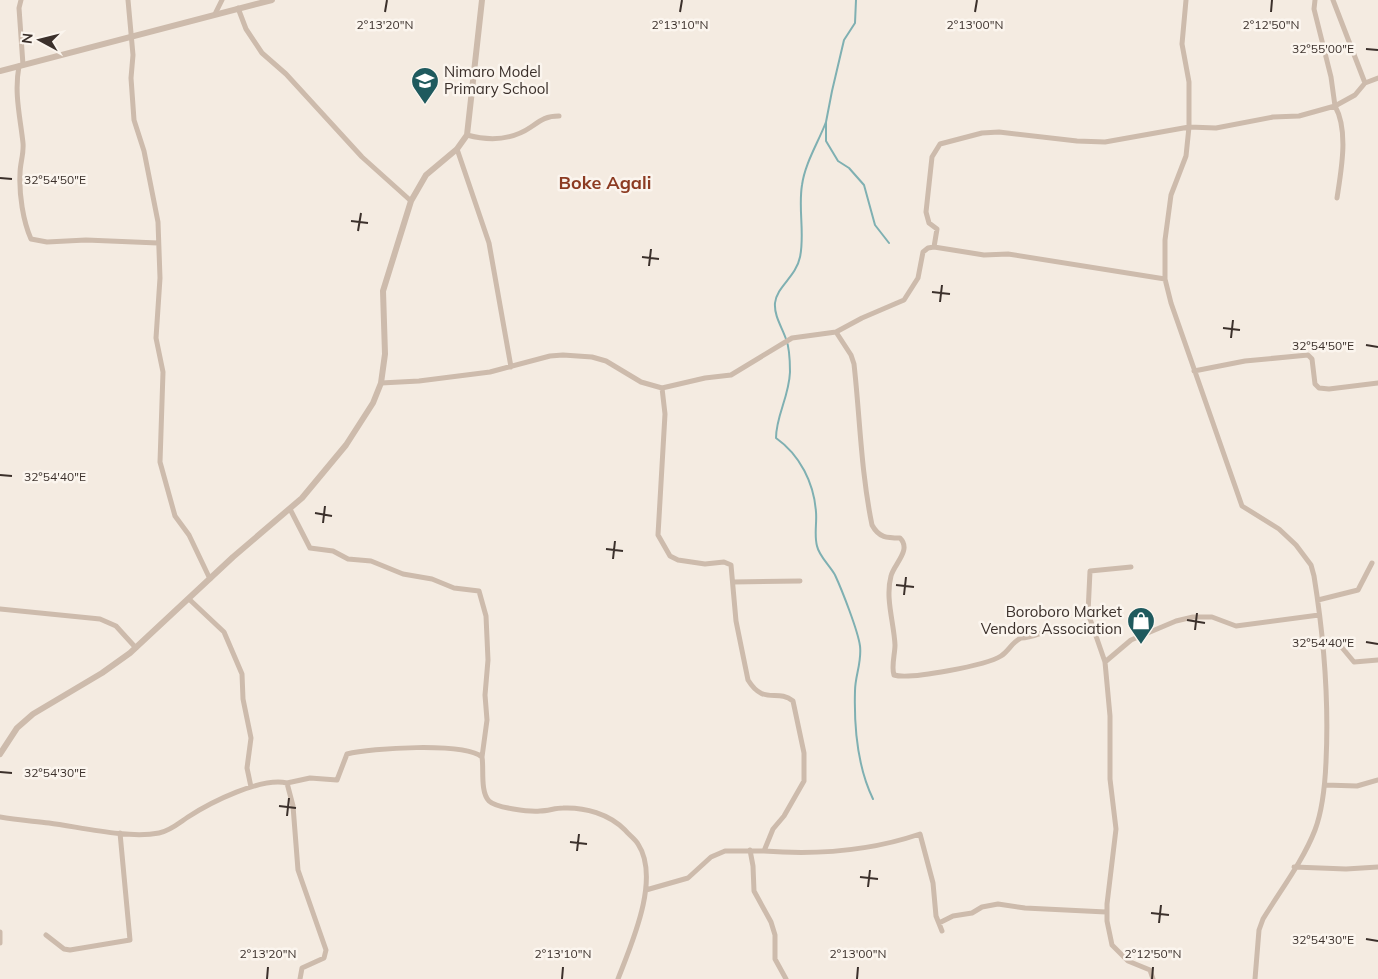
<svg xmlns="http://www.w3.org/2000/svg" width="1378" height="979" font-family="Mulish,sans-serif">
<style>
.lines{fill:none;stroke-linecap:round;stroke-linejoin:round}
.stream{stroke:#7fb0b2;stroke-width:2}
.minor{stroke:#cdbbac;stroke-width:5}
.tertiary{stroke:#cdbbac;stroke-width:6}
.ticks{fill:none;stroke:#3b302b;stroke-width:2}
.labels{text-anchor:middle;stroke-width:5;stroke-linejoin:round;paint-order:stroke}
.poi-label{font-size:15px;fill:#3b302b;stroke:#fbf5ee;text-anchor:start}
.quarter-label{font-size:18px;font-weight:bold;fill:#8c3b22;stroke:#fbf5ee}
.ticks-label{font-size:12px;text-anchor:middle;fill:#3b302b;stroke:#fbf5ee;stroke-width:5;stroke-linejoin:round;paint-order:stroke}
</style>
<rect width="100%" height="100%" fill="#f4ebe1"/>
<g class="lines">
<path class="stream" d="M856,0L855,23L844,40L832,91L826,122V141L838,161L849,168L864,185L875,225L889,243
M826,122C818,143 805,163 802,185C798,209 805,234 800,257C796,277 777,286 775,303C774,316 782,327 786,339C790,349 790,362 790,372C789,397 776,416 776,438C800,455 814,483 816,512C817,523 814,535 817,546C819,556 830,566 835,575C842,590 858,631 860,646C862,662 855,676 855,691C854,726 858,768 873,799"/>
<path class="minor" d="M21,0L19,8L23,65
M128,0L133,55L131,78L134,120L144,151L158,222L160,278L156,338L163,372L160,462L175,516L189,535L210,579
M1186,0L1182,44L1189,82V127L1186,156L1171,195L1165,240V279L1171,303L1242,506L1279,529L1296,545L1311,565L1314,576C1324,638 1329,700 1326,762C1325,785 1323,809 1315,830C1303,861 1280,891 1263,919L1259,930L1255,979
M1333,0L1365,83
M238,8L246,29L262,53L286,74L362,157L411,201
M215,14L222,0
M19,66C14,93 20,116 23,143C24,154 20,163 20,174C19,194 23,221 31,239L47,242L86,240L158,243
M467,135C489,141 512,140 531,127C541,120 546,116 559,116
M457,149L489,243L511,367
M1337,198C1341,171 1349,131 1335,106L1355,95L1365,83L1378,78
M934,247L937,229L929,223L926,212L932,157L940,144L982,133L999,132L1077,141L1105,142L1189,127L1216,128L1273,117L1299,116L1335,106L1331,77L1314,9L1315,0
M836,332L851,355L854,364C860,418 861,472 872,525C879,538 887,538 900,538C912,550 894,564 891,576C885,598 894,623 895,645C895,654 891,667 894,675C910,680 987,665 1001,656C1009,651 1012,642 1021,638C1033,638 1041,632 1052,630C1066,628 1079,630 1093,627
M1194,371L1245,361L1308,355L1312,359L1315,384L1319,388L1329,389L1378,383
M381,383L419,381L490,372L550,356L563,355L592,357L606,361L641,382L662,388L705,378L731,375L792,338L836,332L862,318L904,300L918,278L923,252L928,248L934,247L984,255L1008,254L1165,279
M290,509L310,548L333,551L348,559L371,561L403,574L432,579L454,588L479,591L486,616L488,660L485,695L487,720L482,757
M1131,567L1090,571L1088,613L1105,662L1110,716V779L1116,829L1107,904V921L1112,945L1128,961L1150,970L1153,979
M733,582L800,581
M190,600L224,632L242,674L243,699L251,738L247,768L251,787
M1318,600L1358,590L1372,563
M0,609L100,619L116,626L136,648
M1323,642L1339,644L1354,662L1378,660
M1105,662L1131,640L1176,621L1193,617H1212L1236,626L1319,615
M287,783L310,778L337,780L347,754C371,748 464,742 482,757C484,768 480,792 489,801C496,808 530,812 540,811C548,811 555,808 563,808C585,807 609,814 625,830C629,835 635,839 638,844C661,879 631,945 618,979
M1325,785L1357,786L1378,780
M0,817C16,820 33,821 49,823C80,827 128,839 159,833C170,831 179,823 188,817C211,802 261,777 287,783L293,806L298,870L326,950L324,958L302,968L300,979
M750,850L753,866L754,891L771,922L775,935V959L786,979
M764,851C816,855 870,851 920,834L933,883L936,916L942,931
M1294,867L1346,869L1378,867
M646,890L688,878L711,857L725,851H764L773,829L784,816L804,781V753L793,701C777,688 764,706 748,680L736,621L731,565L724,562L705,564L678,560L670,556L658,535L665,414L662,388
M939,923L953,916L972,913L982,907L998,904L1025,908L1106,912
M0,932V943
M46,935L64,949L70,950L130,940L120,833"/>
<path class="tertiary" d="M0,71L272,0
M0,754L17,728L33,714L102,673L130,653L233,557L302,498L346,445L373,403L381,383L385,354L383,291L411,201L426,175L457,149L467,135L482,0"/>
</g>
<path class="ticks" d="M385,12L387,0M680,12L682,0M975,12L977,0M1271,12L1272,0M1366,49L1378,50M0,178L12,179M351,221L368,223M358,231L361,213M642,257L659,259M649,266L651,249M932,292L950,294M940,302L942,285M1223,328L1240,330M1231,338L1233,320M1366,345L1378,347M0,475L12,476M315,513L332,516M323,523L325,506M606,549L623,551M613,559L615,541M896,585L914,587M904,595L906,577M1187,620L1205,623M1195,630L1197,613M1366,642L1378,644M0,772L12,773M279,806L296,808M287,816L289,798M570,842L587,844M577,851L579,834M860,877L878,879M868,887L870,870M1151,913L1169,915M1159,923L1161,905M1366,939L1378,941M267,979L268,967M562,979L563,967M857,979L858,967M1152,979L1153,967"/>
<defs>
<symbol id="school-pin" viewBox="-11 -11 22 30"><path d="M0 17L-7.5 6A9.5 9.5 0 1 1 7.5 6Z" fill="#1f5a5e" stroke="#fbf5ee"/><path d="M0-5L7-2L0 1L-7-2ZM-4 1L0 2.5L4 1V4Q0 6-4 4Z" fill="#fff"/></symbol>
<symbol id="shop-pin" viewBox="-11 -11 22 30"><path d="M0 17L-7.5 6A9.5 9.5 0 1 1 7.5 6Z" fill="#1f5a5e" stroke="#fbf5ee"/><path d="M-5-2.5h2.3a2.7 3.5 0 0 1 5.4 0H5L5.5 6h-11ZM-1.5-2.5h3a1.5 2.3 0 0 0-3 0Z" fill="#fff"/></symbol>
</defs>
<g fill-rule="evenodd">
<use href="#school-pin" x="409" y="65" width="32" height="43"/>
<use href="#shop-pin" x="1125" y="605" width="32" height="43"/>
</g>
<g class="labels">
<g class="poi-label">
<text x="444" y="77">Nimaro Model<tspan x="444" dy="17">Primary School</tspan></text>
<text x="1122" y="617" text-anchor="end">Boroboro Market<tspan x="1122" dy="17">Vendors Association</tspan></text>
</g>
<g class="quarter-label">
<text x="605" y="189">Boke Agali</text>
</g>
</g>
<g class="ticks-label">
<text x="385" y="29">2°13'20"N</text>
<text x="680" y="29">2°13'10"N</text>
<text x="975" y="29">2°13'00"N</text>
<text x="1271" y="29">2°12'50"N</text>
<text x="1323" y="53">32°55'00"E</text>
<text x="55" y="184">32°54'50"E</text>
<text x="1323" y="350">32°54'50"E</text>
<text x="55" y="481">32°54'40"E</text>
<text x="1323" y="647">32°54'40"E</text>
<text x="55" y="777">32°54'30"E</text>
<text x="1323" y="944">32°54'30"E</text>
<text x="268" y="958">2°13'20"N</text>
<text x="563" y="958">2°13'10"N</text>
<text x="858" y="958">2°13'00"N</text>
<text x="1153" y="958">2°12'50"N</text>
</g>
<g transform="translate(40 40) rotate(277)" stroke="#fbf5ee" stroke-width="4" paint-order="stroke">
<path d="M0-4L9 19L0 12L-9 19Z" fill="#3b302b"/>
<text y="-8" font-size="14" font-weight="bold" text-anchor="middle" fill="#3b302b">N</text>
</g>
</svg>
